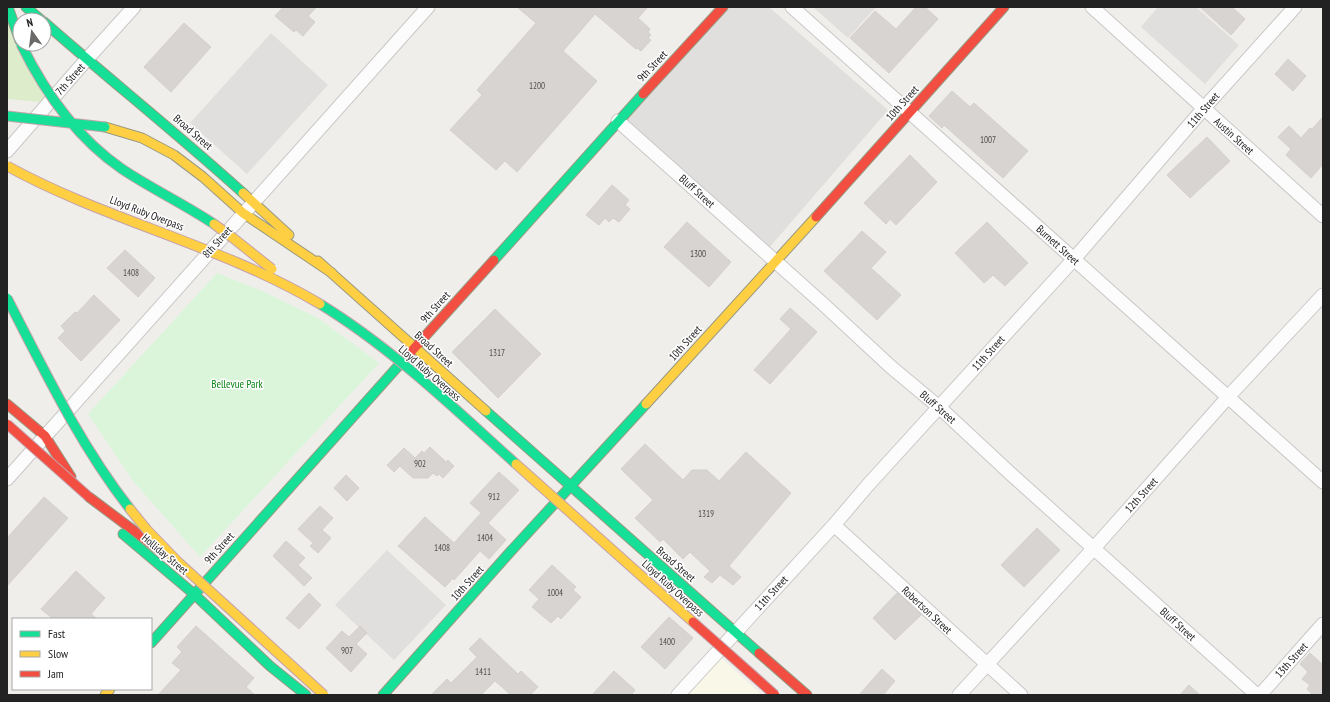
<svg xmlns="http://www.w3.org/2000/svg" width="1330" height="702" font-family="'PT Sans Narrow',sans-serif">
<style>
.education{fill:#f8f7e8}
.grass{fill:#ddeccb}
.park{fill:#daf5da}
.parking{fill:#e0dfde}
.building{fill:#d7d4d2;stroke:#d3d0cc}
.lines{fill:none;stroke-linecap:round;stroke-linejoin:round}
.street-casing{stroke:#c9c8c7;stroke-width:15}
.fast-casing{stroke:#999a82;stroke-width:11}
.slow-casing{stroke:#999a82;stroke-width:11}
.jam-casing{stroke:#999a82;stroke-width:11}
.street{stroke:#fdfcfc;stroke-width:13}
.fast{stroke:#16e098;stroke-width:9}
.slow{stroke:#ffcf43;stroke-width:9}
.jam{stroke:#f24e42;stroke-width:9}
.fast-bridge-casing{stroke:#c5a2ac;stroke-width:11;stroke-linecap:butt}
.slow-bridge-casing{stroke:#c5a2ac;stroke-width:11;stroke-linecap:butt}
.jam-bridge-casing{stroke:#c5a2ac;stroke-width:11;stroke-linecap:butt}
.fast-bridge{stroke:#16e098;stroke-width:9}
.slow-bridge{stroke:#ffcf43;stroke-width:9}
.jam-bridge{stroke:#f24e42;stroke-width:9}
.labels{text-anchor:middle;stroke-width:3;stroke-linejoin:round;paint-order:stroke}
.number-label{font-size:9px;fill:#4f4e4e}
.street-label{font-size:11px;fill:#222;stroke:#fff}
.park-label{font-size:11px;fill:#0c8416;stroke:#fff}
</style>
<rect width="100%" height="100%" fill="#f0eeeb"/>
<path class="education" d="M720,657L762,695H685Z"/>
<path class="grass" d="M7,14L46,101L39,102L7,99Z"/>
<path class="park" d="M217,273L260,290L318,318L379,363L200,557L133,481L88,414Z"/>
<path class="parking" d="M724,7H769L888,110L768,249L622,125Z
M813,7H876L848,38Z
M1158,7H1196L1239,45L1205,84L1141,27Z
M271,33L328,85L247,174L190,123Z
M387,550L446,605L394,660L335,605Z"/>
<path class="building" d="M283,7H317L308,16L315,22L303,36L296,30L294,32L275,16Z
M517,7H648L638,18L650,29L648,32L651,35L648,38L651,40L641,51L637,48L636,49L595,14L563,51L597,81L517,172L505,161L496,170L450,130L482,95L477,90L536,23Z
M916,7H925L938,19L889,73L850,38L875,11L896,29Z
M1200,7H1232L1245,19L1231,35Z
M184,23L211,47L171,92L144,67Z
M1288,59L1306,76L1293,91L1275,74Z
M952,91L970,107L974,103L1028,151L1003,178L944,125L942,128L929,116Z
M1323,117V164L1311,178L1286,155L1291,149L1278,137L1289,126L1301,138L1310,128L1312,129Z
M1207,137L1230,161L1190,198L1167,175Z
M910,155L937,182L896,225L890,219L886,224L864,203Z
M612,185L629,200L625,205L630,209L619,222L613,218L609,222L605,218L599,225L586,215Z
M687,222L731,262L709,287L664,247Z
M987,222L1028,263L1005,286L993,275L984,283L955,253Z
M862,231L886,252L871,268L901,295L877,320L824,271Z
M125,250L155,278L138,297L107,268Z
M94,295L120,320L81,361L58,338L65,331L61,326L75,312L77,313Z
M790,308L817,332L770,384L754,370L791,329L780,319Z
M495,309L541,354L498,398L452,352Z
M645,444L683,480L692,470H707L719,481L746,452L791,493L729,566L741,577L733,585L720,575L712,583L704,577L710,571L690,552L683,559L663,539L660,542L635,518L653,500L621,469Z
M430,447L446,462L448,460L454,466L443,478L439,474L437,476L433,473L428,478H413L400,466L394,472L387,465L404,448L415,458L422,451L424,453Z
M499,472L519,490L488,523L506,540L489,559L480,551L454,580L453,578L445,587L398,546L425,517L454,543L481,513L470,503Z
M346,475L359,488L347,501L334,488Z
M44,497L68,518L7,586V538Z
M320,506L333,518L322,530L331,538L318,553L310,546L313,543L298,529Z
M1037,528L1060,550L1024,587L1001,565Z
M286,541L305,558L298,565L312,578L304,586L273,556Z
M552,565L576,587L573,590L581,597L561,619L558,616L551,623L532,607L539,599L529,590Z
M76,571L105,598L91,614L97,619H53L41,609Z
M309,593L321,605L299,629L286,618Z
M897,593L921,615L895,640L873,618Z
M669,617L693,638L665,669L641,647Z
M196,626L254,678L246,687L255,695H158L181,670L172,663L182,652L177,647Z
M360,626L367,633L356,644L367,654L351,672L326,648L342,631L349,637Z
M480,638L518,674L521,671L538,687L530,695H511L495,681L481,695H431L447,679L451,683L477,657L469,649Z
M1310,653L1323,665V695H1313L1307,689L1310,685L1302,679L1308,672L1300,664Z
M882,669L895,681L883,695H859Z
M614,671L635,690L631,695H592Z
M1189,685L1200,695H1180Z"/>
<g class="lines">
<defs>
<path id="street" d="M792,7L1323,482
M1092,7L1323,216
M618,121L822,303L891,367L939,407L1012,475L1257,695
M7,151L87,59L134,7
M7,479L428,7
M834,525L1021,695
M678,695L834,525L868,485L1074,259L1204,108L1295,7
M959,695L1094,548L1228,397L1323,295
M1260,695L1323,624"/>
<path id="fast" d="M8,7L20,41
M26,7L41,20
M44,22C110,80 178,134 243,193
M494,260L643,94
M486,411L759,653
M123,534L194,594L270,666L306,695
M151,643L409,354
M383,695L511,551L646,404"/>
<path id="slow" d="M105,127L142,138L174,155L203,177L243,213L332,273
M243,193L289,235
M318,261L486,411
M646,404L816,217
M105,695L110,689"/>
<path id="jam" d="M643,94L723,7
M816,217L1004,7
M409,354L494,260
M7,404L45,436L71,477
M89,497L157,548
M759,653L807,695"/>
</defs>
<use href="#street" class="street-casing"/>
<use href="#fast" class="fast-casing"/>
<use href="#slow" class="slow-casing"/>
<use href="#jam" class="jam-casing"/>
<use href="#street" class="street"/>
<use href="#fast" class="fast"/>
<use href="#slow" class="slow"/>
<use href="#jam" class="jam"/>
<defs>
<path id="fast-bridge" d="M21,44C45,93 77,138 122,169C152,189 184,204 214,224
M7,116L105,127
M7,298C44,370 80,445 130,509
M320,304C392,348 454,408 516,464"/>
<path id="slow-bridge" d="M7,166C107,221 221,245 320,304
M214,224L233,238L272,269
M516,464L693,622
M130,509L147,530L177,561L324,695"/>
<path id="jam-bridge" d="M7,424L89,497
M693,622L775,695"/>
</defs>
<use href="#fast-bridge" class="fast-bridge-casing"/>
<use href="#slow-bridge" class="slow-bridge-casing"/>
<use href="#jam-bridge" class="jam-bridge-casing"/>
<use href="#fast-bridge" class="fast-bridge"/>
<use href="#slow-bridge" class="slow-bridge"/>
<use href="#jam-bridge" class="jam-bridge"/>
</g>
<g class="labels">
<g class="number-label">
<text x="537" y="89">1200</text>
<text x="988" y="143">1007</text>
<text x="698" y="257">1300</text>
<text x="131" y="276">1408</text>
<text x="497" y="356">1317</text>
<text x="420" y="467">902</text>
<text x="494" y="500">912</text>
<text x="706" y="517">1319</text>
<text x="485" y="541">1404</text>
<text x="442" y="551">1408</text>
<text x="555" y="596">1004</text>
<text x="667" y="645">1400</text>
<text x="347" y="654">907</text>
<text x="483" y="675">1411</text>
</g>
<g class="street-label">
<text transform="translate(652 66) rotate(-47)" y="4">9th Street</text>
<text transform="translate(70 79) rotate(-49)" y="4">7th Street</text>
<text transform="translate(902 103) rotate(-48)" y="4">10th Street</text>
<text transform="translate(1203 110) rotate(-49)" y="4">11th Street</text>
<text transform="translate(193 132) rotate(41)" y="4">Broad Street</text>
<text transform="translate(1234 136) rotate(42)" y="4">Austin Street</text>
<text transform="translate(697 191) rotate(42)" y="4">Bluff Street</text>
<text transform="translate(147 213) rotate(21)" y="4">Lloyd Ruby Overpass</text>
<text transform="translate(217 242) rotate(-48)" y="4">8th Street</text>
<text transform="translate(1058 245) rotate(42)" y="4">Burnett Street</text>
<text transform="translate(435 307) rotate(-48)" y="4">9th Street</text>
<text transform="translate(685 343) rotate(-48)" y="4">10th Street</text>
<text transform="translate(434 349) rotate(42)" y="4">Broad Street</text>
<text transform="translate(988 353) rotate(-48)" y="4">11th Street</text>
<text transform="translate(430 373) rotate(41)" y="4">Lloyd Ruby Overpass</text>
<text transform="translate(938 407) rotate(41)" y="4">Bluff Street</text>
<text transform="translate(1141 495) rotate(-48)" y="4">12th Street</text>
<text transform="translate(219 548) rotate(-48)" y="4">9th Street</text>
<text transform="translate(165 554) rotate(40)" y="4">Holliday Street</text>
<text transform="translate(676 564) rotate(41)" y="4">Broad Street</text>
<text transform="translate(467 583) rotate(-48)" y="4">10th Street</text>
<text transform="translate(673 588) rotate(42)" y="4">Lloyd Ruby Overpass</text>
<text transform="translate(771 593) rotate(-47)" y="4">11th Street</text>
<text transform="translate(927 610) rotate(43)" y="4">Robertson Street</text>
<text transform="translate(1178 624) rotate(42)" y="4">Bluff Street</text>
<text transform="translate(1291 660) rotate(-48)" y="4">13th Street</text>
</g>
<g class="park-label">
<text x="237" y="388">Bellevue Park</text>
</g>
</g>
<rect width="1330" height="702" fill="none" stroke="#222222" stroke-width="16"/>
<rect x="12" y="618" width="140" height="72" fill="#ffffff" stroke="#a7a7a7"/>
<rect x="20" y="631" width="20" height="6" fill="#16e098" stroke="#a7a7a7"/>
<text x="48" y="638" font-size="12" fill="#222222">Fast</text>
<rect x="20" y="651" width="20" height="6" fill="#ffcf43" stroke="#a7a7a7"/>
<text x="48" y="658" font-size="12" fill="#222222">Slow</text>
<rect x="20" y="671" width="20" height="6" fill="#f24e42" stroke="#a7a7a7"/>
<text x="48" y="678" font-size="12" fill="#222222">Jam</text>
<g transform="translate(32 32) rotate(346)"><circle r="19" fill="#ffffff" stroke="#a7a7a7"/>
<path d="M0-3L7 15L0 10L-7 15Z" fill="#6a6968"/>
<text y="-6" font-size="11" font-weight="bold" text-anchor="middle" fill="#222222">N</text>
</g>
</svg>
